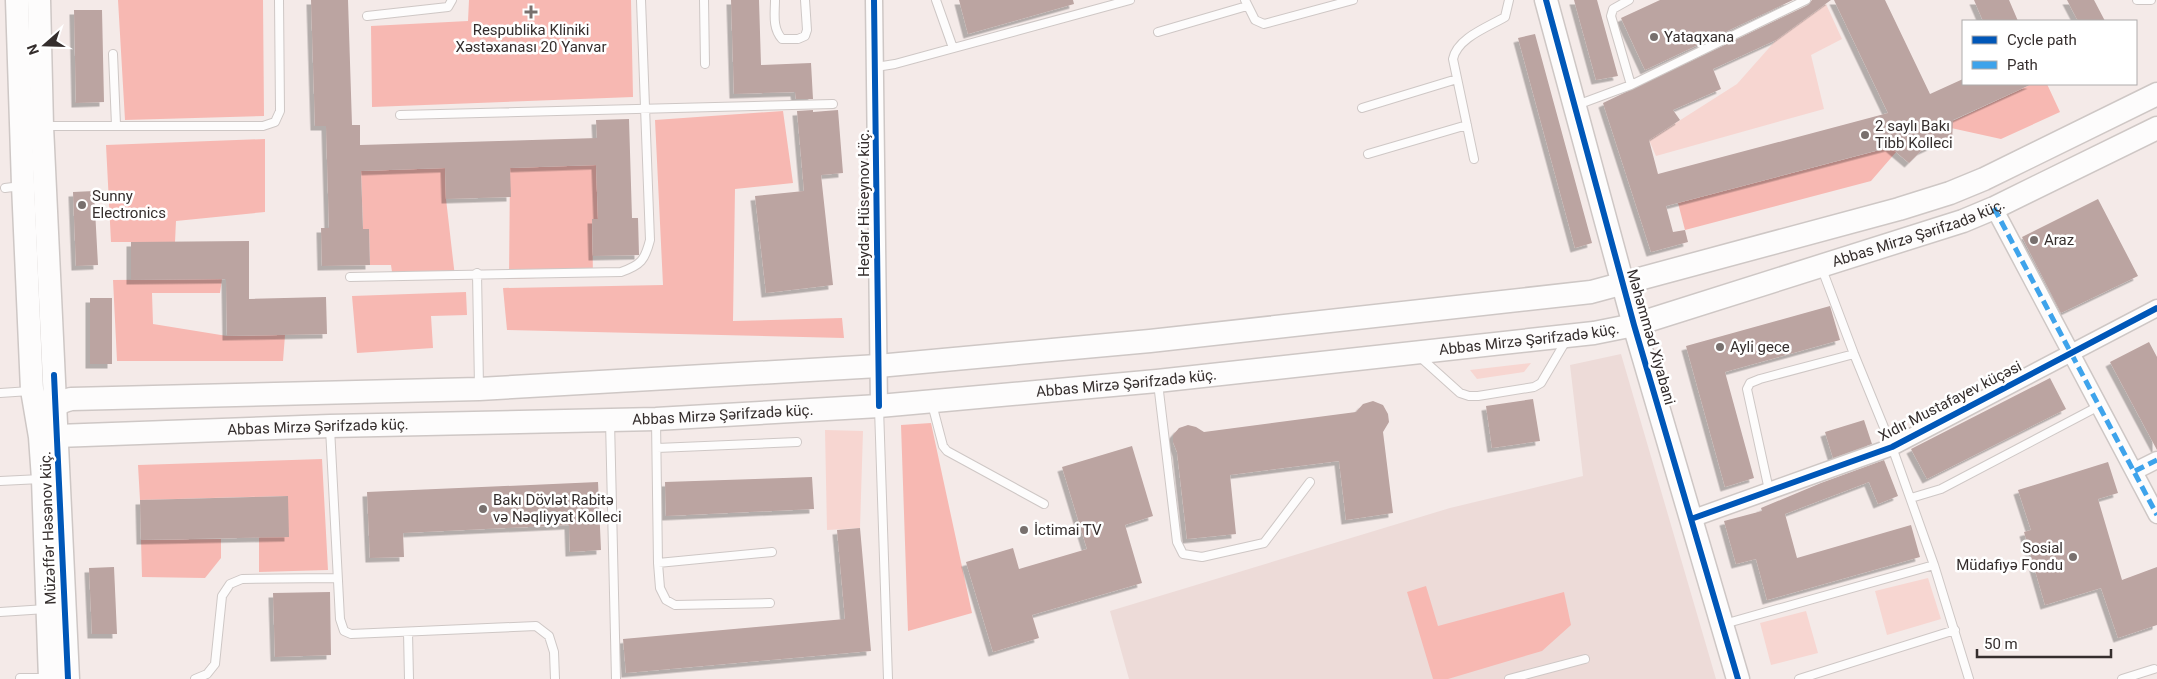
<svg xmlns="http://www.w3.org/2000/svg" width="2157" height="679" font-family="Roboto,sans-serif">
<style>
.built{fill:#eddbd8}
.green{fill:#f7d6d1}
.forest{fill:#f7b8b2}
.building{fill:#bba4a1;filter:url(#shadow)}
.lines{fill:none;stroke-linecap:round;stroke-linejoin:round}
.lane-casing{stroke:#cec7c5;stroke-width:10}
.street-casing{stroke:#cec7c5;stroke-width:19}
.secondary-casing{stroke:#cec7c5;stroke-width:25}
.lane{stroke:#fdfcfc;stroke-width:8}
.street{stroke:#fdfcfc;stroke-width:16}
.secondary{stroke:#fdfcfc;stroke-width:22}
.quiet{stroke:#3ea3eb;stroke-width:5;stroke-dasharray:10 5;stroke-linecap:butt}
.cycleway-casing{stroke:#fff;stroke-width:9}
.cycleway{stroke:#0057b8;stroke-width:6}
.poi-dot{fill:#78706e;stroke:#fff;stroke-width:2}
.labels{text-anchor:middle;stroke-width:5;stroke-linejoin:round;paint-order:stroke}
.poi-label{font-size:15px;fill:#352e2d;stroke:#fff;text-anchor:start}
.street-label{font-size:15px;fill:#352e2d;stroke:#fff}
</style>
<defs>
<filter id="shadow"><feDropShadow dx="-4.5" dy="4.5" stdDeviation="0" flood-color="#0004"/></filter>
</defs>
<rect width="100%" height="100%" fill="#f4eae8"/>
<path class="built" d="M1621,354L1716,679H1129L1110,611L1450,508L1583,476L1570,365Z"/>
<path class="green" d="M1826,4L1842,39L1811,55L1824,109L1656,156L1649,140L1737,84L1776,40Z
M1531,363L1524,372L1477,379L1470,370Z
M825,430L863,431L860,528L827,530Z
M1928,578L1941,619L1887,635L1875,591Z
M1806,611L1818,653L1771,665L1760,623Z"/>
<path class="forest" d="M118,0H263L264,116L125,120Z
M469,0H631L633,97L372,107L371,26L468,21Z
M2032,84H2047L2060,112L2001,139L1942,126Z
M783,111L793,183L735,189L733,321L842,318L844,338L507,330L503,288L663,285L655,120Z
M265,139V212L176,221L175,242H111L106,145Z
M1903,144L1871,181L1685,230L1678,203Z
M596,165L598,219L592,220L593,276L509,279L510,168Z
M445,168L446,199L455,277L393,279L391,265H370L369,229H363L361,171Z
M222,279L220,293H152L153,324L227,336L285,335L283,361H117L113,280Z
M466,292L467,315L431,316L433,348L357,353L352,296Z
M931,423L972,613L908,631L901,425Z
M322,459L328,570L259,572V538L287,496L140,500L138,465Z
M221,539V558L205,578L142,577L141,540Z
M1426,586L1438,626L1564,592L1571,625L1542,651L1448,679H1433L1407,592Z"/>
<path class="building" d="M311,0H348L352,125H360V145L597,138L596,120L629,119L632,218H638L639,255L593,256L592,219H598L596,165L510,168L511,197L446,199L445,168L361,171L363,229H369L370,265L322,266L321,228H329L326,126H315Z
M731,0H759L761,65L811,63L813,99H796L795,92L734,94Z
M959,0H1073L1074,4L968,34Z
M1574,0H1597L1618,76L1596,80Z
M1660,0H1793L1645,70L1621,18Z
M1812,0H1831L1776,40L1713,69L1721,89L1673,110L1680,120L1649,140L1658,174L1888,113L1834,0H1885L1930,94L1963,79V84H2032L1953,120L1952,143L1936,144L1921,151L1909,163L1890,147L1666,206L1673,232L1685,230L1688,242L1651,252L1603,103L1808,5Z
M1974,0H2009L2018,21H1983Z
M2067,0H2094L2105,21H2078Z
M74,10H102L104,102L76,103Z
M1535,34L1592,243L1575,248L1518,38Z
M813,110V112L838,110L843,173L821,175L833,285L766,293L755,196L804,191L797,111Z
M94,191L98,265L76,266L73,192Z
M2098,199L2138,276L2061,313L2022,237Z
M249,241V299L326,297L327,334L227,336L226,279L131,280V242Z
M90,298H112V364H90Z
M1830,306L1840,340L1725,372L1754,478L1725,487L1686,346Z
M2149,342L2157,357V450L2110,362Z
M2050,378L2066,409L1927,479L1911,449Z
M1533,399L1540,441L1492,448L1486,406Z
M1373,401L1383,405L1388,414L1389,422L1383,432L1393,513L1346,520L1339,461L1230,475L1236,534L1187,539L1177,452L1173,442V435L1179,428L1188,425L1196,427L1204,432L1356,412L1363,404Z
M1864,420L1872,444L1833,458L1825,432Z
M1132,446L1153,516L1125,525L1142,583L1032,615L1039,638L993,652L966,562L1013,548L1019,569L1087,549L1062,467Z
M1884,460L1898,496L1878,504L1869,482L1785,514L1797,558L1911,525L1920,557L1767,600L1756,559L1736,564L1724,521L1762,511L1761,508L1821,483Z
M2108,462L2118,493L2098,499L2122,580L2157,567V625L2118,638L2101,588L2045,605L2024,532L2031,530L2018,490Z
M812,477L814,509L666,516L665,482Z
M598,482L601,550L570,552L569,525L403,533L404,557L370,558L367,492Z
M288,496L289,537L141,540L140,500Z
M860,528L871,651L626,673L623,639L845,619L837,530Z
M114,567L117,634H92L89,568Z
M330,592L331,655L275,657L273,593Z"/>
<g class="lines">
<defs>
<path id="lane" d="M704,0L705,64
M775,0C775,13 772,28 782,39H798L805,36L807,30L805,0
M936,0L953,48
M1245,0L1255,20L1264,24L1353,0
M1629,0L1613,9L1611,16L1631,85
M2137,0H2151
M367,16L448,7L452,0
M1158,32L1247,6
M113,54L116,125
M876,67L895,64L1130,0
M1577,105L1631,85L1806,0
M1362,108L1457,79
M400,115L833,104
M44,126H263L275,122L280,111L279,0
M1368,154L1467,125
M1474,159L1453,59C1457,38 1488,27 1505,17L1509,0
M5,188L21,186
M1822,269L1854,354L1892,447L1934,565L1969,679
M477,273L479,387
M350,277L621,272C641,265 645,260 650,240L641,0
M1420,357L1460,393L1469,396H1478L1534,387L1541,383L1567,339
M1158,383L1177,542L1183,554L1202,557L1264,543L1310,482
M0,393L30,391
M932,404L943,446L947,451L1044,504
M879,408L888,679
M610,421L616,679
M656,421L658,563L660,588L666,600L675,605L770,603
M330,428L340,619L344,631L351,634L536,626L549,636L554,652L555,679
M657,448L797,442
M0,481L41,479
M1769,490L1747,389L1750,383L1760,379L1854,354
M1911,498L1941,489L2099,406
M658,563L772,552
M0,612L46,609
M1724,624L1934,565
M408,632L409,679
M20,678H48
M195,679L207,674L215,664L222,596L230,584L242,579L336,578
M1509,679L1585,659
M1799,679L1955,630
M2122,679L2154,669"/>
<path id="street" d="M874,0L879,406
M1994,208L2157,515
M2135,471L2157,460
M1691,519L1892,447L2157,308"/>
<g id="secondary">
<path d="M17,0L23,185L32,390L40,437L43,479L50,679"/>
<path d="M39,0L42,126L68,679"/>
<path d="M1546,0L1634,325L1738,679"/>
<path id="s1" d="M32,390C37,407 44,423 57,436L330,426L656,419L879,406L1157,381L1594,333L1634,325L1963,221L1994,208L2157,128"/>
<path d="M40,429C41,412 56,403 71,399L479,389L878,366L1150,341L1591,292L1899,209L1950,193L1984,179L2157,94"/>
</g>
</defs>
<use href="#lane" class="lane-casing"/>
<use href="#street" class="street-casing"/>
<use href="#secondary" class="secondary-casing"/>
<use href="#lane" class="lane"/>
<use href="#street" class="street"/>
<use href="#secondary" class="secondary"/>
<path class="quiet" d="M1994,208L2157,515
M2135,471L2157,460"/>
<defs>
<path id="cycleway" d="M874,0L879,406
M1546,0L1634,325L1738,679
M54,375L68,679
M1691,519L1892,447L2157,308"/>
</defs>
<use href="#cycleway" class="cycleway-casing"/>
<use href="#cycleway" class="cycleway"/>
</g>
<g class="poi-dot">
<path d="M528.5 4.5h5v5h5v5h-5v5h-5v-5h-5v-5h5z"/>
<circle cx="1654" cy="37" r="5"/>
<circle cx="1865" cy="135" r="5"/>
<circle cx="82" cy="205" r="5"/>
<circle cx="2034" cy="240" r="5"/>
<circle cx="1720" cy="347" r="5"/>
<circle cx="483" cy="509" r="5"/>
<circle cx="1024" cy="530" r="5"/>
<circle cx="2073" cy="557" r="5"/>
</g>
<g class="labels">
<g class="poi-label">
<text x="531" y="35" text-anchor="middle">Respublika Kliniki<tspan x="531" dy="17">Xəstəxanası 20 Yanvar</tspan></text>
<text x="1664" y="42">Yataqxana</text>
<text x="1875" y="131">2 saylı Bakı<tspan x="1875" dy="17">Tibb Kolleci</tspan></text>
<text x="92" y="201">Sunny<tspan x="92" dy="17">Electronics</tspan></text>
<text x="2044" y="245">Araz</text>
<text x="1730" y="352">Ayli gece</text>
<text x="493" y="505">Bakı Dövlət Rabitə<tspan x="493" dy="17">və Nəqliyyat Kolleci</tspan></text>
<text x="1034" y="535">İctimai TV</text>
<text x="2063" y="553" text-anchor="end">Sosial<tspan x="2063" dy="17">Müdafiyə Fondu</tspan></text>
</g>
<g class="street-label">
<text transform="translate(864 203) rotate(-90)" y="5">Heydər Hüseynov küç.</text>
<text dy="5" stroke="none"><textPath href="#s1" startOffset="1934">Abbas Mirzə Şərifzadə küç.</textPath></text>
<text transform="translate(1651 337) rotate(74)" y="5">Məhəmməd Xiyabani</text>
<text dy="5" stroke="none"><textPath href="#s1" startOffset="1529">Abbas Mirzə Şərifzadə küç.</textPath></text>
<text dy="5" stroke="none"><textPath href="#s1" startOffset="1124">Abbas Mirzə Şərifzadə küç.</textPath></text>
<text transform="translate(1950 401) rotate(-27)" y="5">Xıdır Mustafayev küçəsi</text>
<text dy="5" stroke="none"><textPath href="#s1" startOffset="719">Abbas Mirzə Şərifzadə küç.</textPath></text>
<text dy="5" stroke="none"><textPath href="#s1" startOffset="314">Abbas Mirzə Şərifzadə küç.</textPath></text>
<text transform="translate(48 528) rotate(-92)" y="5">Müzəffər Həsənov küç.</text>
</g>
</g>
<rect x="1962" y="20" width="175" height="65" fill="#ffffff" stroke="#aeabab"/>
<rect x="1972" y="36" width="25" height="8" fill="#0057b8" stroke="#aeabab"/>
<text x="2007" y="45" font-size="15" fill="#352e2d">Cycle path</text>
<rect x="1972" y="61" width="25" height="8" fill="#3ea3eb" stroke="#aeabab"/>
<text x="2007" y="70" font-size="15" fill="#352e2d">Path</text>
<g transform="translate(45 45) rotate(250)" stroke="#ffffff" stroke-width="4" paint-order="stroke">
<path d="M0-4L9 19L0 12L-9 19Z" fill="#352e2d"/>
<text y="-8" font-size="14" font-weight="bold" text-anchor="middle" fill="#352e2d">N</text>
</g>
<path d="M1977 649v8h134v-8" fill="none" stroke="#352e2d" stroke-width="2.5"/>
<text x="1984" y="649" font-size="15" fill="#352e2d" stroke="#ffffff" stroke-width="4" paint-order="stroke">50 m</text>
</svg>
